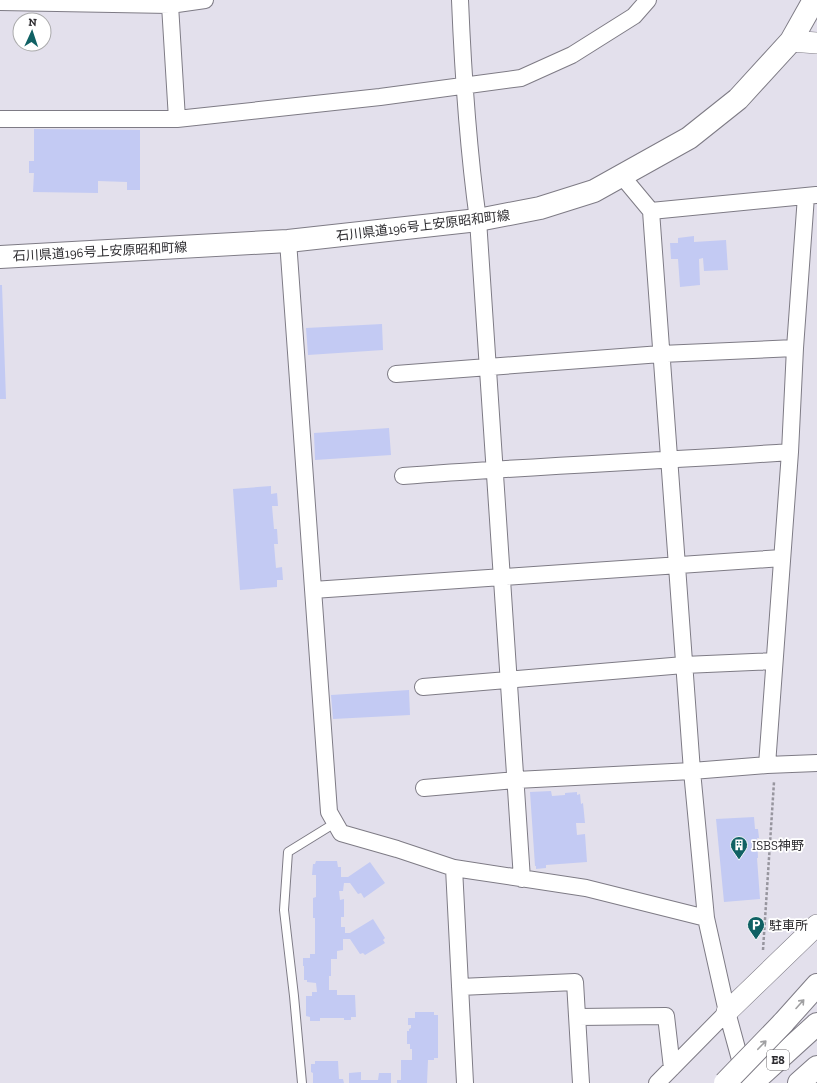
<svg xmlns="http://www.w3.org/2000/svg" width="817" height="1083" font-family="'Zilla Slab','Noto Sans JP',serif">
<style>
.building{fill:#c3caf3}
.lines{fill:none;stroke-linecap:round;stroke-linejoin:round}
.service-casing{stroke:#7e7b85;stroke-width:10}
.minor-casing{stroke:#7e7b85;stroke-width:18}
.tertiary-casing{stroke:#7e7b85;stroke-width:22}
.secondary-casing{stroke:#7e7b85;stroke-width:24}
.motorway-casing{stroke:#7e7b85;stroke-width:24}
.path{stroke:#97959e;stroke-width:2.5;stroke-dasharray:3 2;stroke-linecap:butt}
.service{stroke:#fff;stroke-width:8}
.minor{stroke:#fff;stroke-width:16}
.tertiary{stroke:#fff;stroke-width:21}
.secondary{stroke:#fff;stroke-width:22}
.motorway{stroke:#fff;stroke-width:22}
.motorway-bridge-casing{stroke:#7e7b85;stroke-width:24;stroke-linecap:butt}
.motorway-bridge{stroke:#fff;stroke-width:22}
.oneway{stroke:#a0a0a2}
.labels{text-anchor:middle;stroke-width:3.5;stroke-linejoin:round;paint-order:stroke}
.shield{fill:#fff;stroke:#6c6b6e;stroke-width:1}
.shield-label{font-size:12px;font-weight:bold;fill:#2d2c30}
.street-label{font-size:13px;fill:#2d2c30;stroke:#fff}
.poi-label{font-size:13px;fill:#2d2c30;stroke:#fff;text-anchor:start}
</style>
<rect width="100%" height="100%" fill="#e3e0ec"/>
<path class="building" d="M34,129L140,130V190H127V182L98,181V193L33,192L34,173H29V161H34Z
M694,236V242L726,240L728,270L704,271L703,258L699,259L700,285L680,287L678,259H671L670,243H678V238Z
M0,285H2L6,399H0Z
M382,324L383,350L308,355L306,328Z
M389,428L391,455L315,460L314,433Z
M271,486V494L277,493L278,506H272L274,529H277L278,544H274L276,568L282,567L283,580H277V587L240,590L233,489Z
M409,690L410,715L333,719L331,695Z
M551,791L552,796L565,795V793L577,792V795L580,794L581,804L583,803L585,823H576L577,835L585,834L587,862L546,865V868L536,869V866H535L530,792Z
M754,817L755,829H758L759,838H757L758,858H757L760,899L724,902L716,819Z
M316,861H337L338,867H341V877H348L370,862L385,883L364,898L361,893L358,894L350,883H344L343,891H339L340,900L344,899V917H341V927H345V933H350L373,919L385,938L383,940L385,943L365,955L363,953L360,954L350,939H343V950L337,951V959H331V976H329V990H337V995H355L356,1017H351V1020H344V1018H320V1021H310V1017L306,1016V996H312V992H317L316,983L307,982V980H304V966H303V958H310V954H315V918H313V898L316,897V875H312L313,864H315Z
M415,1012H434V1015H438V1058H434V1060H428L427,1083H397V1080H401V1060H412V1049H410V1044H407V1031H409V1029L411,1028V1025H408V1018H415Z
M315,1061H338L339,1079H343L344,1083H313V1073L311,1072V1064H315Z
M361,1072V1080H378L379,1073H391V1083H349V1073Z"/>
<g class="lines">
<defs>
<path id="service" d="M302,1083L294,996L284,910L288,852L335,823"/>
<path id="minor" d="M169,0L170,5L205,0
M460,0C463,74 468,147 478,220L522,879
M0,2L170,5L177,119H0
M177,119L380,97L521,78L572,55L634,16L648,0
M621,175L651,211L692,771L706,918L727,1012L744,1074
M651,211L816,195
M288,241L329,812L341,833L397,849L454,868L465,1083
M396,374L661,354L795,348
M403,476C532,466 661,461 790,452
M313,590L782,558
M423,687L684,665L774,661
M767,765L817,763
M424,788L516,780L692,771L767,765L790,452L795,348L806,196
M454,868L586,888L706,918
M460,987L575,982L581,1083
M578,1017L666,1016L672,1068
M657,1083L727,1012"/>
<path id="tertiary" d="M791,41L817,43
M727,1012L817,925"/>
<path id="secondary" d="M0,257L288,241L478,220L540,208L594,191L689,138L738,99L791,41L814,0"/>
<path id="motorway" d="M783,1023L817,985
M752,1083L817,1024
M799,1083L817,1067"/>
</defs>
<use href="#service" class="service-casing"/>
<use href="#minor" class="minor-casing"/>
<use href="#tertiary" class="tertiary-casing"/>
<use href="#secondary" class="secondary-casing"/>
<use href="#motorway" class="motorway-casing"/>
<path class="path" d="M763,950L774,782"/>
<use href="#service" class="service"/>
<use href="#minor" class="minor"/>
<use href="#tertiary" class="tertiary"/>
<use href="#secondary" class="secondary"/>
<use href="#motorway" class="motorway"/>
<defs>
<path id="motorway-bridge" d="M725,1083L783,1023"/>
</defs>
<use href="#motorway-bridge" class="motorway-bridge-casing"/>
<use href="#motorway-bridge" class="motorway-bridge"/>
</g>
<defs><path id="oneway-shaft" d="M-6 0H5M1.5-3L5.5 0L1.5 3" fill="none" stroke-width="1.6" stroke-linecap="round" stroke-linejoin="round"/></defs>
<g class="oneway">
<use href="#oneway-shaft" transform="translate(800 1004) rotate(-48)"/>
<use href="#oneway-shaft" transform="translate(762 1045) rotate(-46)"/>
</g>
<defs>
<symbol id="building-pin" viewBox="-11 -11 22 30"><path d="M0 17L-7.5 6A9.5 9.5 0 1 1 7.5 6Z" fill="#106164" stroke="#fff"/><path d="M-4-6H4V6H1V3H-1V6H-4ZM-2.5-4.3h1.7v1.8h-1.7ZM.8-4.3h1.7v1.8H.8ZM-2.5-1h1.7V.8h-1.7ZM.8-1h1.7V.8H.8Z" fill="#fff"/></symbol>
<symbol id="parking-pin" viewBox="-11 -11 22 30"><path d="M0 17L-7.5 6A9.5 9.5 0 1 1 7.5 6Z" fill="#106164" stroke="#fff"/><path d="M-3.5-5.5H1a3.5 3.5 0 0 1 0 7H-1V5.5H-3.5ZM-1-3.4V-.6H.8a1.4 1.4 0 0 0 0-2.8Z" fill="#fff"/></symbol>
</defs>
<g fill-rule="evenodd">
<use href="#building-pin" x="729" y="835" width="20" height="27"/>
<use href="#parking-pin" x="746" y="915" width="20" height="27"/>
</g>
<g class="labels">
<rect class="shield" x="767" y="1050" width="22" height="20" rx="3"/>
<g class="shield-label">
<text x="778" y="1064">E8</text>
</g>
<g class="street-label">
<text transform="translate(423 225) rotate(-7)" y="5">石川県道196号上安原昭和町線</text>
<text transform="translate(100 251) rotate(-3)" y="5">石川県道196号上安原昭和町線</text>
</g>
<g class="poi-label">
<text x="752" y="850">ISBS神野</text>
<text x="769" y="930">駐車所</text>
</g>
</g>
<g transform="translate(32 32) rotate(3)"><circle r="19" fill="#ffffff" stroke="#ababac"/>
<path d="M0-3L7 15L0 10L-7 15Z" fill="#106164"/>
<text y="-6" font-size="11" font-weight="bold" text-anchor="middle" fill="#2d2c30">N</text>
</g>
</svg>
